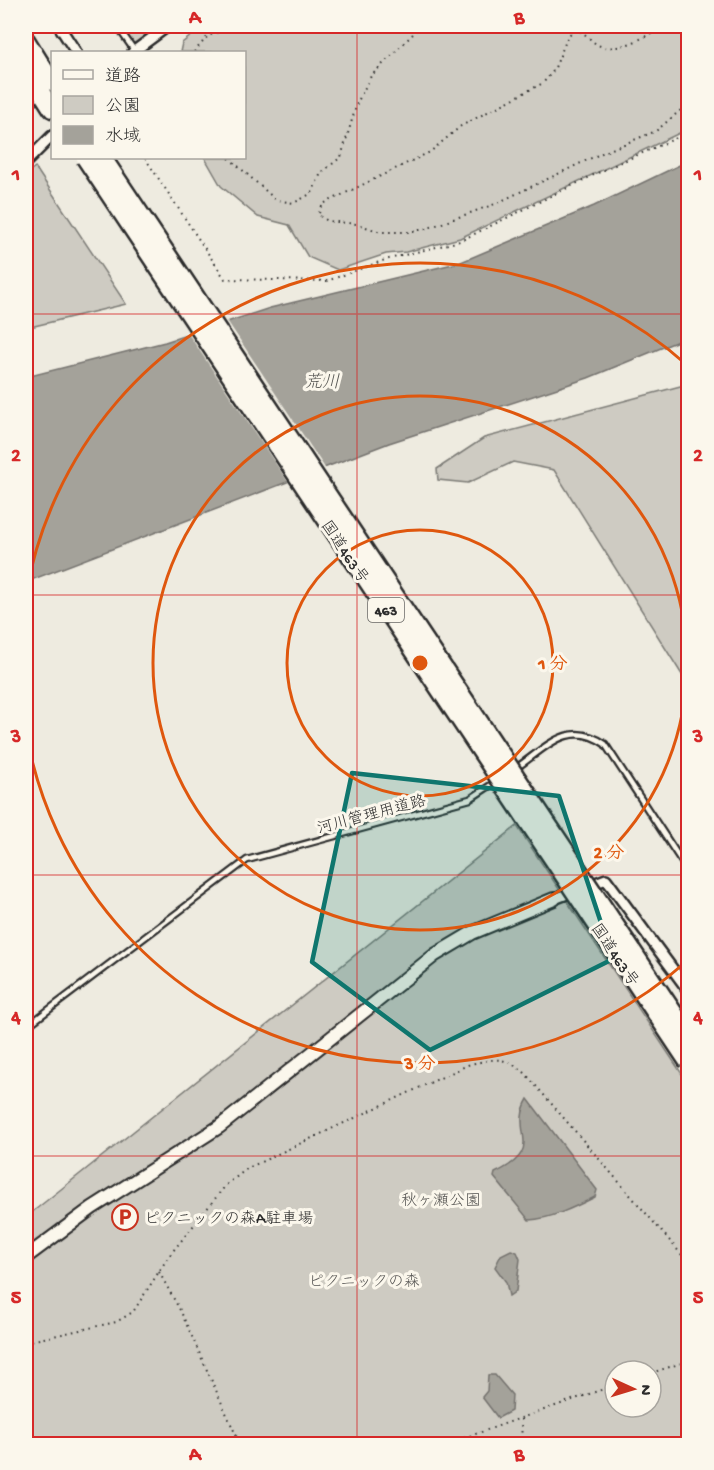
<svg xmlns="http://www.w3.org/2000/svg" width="714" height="1470" font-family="'Gochi Hand','Klee One',sans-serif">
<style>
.green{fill:#cecbc2;stroke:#7c7b76;stroke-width:1.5;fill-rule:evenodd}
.water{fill:#a4a29a;stroke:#74726e;stroke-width:1.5}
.pier{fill:#eeebe0}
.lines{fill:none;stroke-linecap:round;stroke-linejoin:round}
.service-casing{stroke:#2b2b2b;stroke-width:9}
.minor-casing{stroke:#2b2b2b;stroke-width:14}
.tertiary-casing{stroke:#2b2b2b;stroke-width:16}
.trunk-casing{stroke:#2b2b2b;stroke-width:21}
.path{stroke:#2b2b2b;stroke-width:2;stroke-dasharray:1.5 4.5;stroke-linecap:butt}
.service{stroke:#fbf7ec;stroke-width:4.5}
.minor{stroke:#fbf7ec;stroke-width:9}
.tertiary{stroke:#fbf7ec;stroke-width:12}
.trunk{stroke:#fbf7ec;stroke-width:16}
.trunk-bridge-casing{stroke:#2b2b2b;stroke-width:21;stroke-linecap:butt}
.trunk-bridge{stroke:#fbf7ec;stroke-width:16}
.marked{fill:#0f766e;fill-opacity:0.2;stroke:#0f766e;stroke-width:4.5;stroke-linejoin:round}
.grid{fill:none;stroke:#d62828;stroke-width:1.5;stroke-opacity:0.55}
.ring{fill:none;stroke:#df570e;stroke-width:3}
.labels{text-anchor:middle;stroke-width:6;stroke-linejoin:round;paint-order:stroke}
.shield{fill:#fbf7ec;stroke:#696865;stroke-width:1.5}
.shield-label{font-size:15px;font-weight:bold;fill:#2b2b2b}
.street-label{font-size:16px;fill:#2b2b2b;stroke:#fbf7ec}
.park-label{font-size:16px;fill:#545351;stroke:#fbf7ec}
.poi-label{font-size:16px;fill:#2b2b2b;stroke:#fbf7ec;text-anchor:start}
.water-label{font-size:18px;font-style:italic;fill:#555552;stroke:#fbf7ec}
.centre{fill:#df570e;stroke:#fbf7ec;stroke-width:3}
.ring-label{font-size:18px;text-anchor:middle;font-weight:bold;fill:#df570e;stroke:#fbf7ec;stroke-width:6;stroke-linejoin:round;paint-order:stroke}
.neatline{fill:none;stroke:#d62828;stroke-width:2}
.grid-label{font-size:20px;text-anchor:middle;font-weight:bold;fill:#d62828}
</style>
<rect width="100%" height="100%" fill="#eeebe0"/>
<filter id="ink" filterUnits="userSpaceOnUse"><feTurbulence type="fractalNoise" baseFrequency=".0167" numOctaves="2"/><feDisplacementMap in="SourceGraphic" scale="12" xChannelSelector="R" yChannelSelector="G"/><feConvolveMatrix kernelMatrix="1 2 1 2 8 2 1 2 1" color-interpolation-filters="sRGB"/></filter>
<g filter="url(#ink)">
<path class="green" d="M120,26H161L135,47Z
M204,26H688V129L460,238L406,252L386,254L338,270L308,257L289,225L258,217L221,186L205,158H244V52H180L182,43Z
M35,167L126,304L26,328V174Z
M688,384V674L684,678L554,470L513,462L468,483L438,480L437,469L484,438Z
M517,826L688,1083V1444H26V1217ZM615,1371H651V1407H615Z"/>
<path class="water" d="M688,161V337L588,378L389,443L26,582V377L165,342L270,308L461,262L594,206Z
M528,1099L597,1190L595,1197C575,1207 551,1219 529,1220L494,1177L495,1173C548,1148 508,1133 528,1099Z
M511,1250L517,1252L520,1259L516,1291L509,1296L506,1282L495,1267L501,1255Z
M488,1375H495L512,1395L511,1411L498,1418L482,1397L487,1391Z"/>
<path class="pier" d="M226,319L327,471L290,485L187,332Z"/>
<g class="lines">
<defs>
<path id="service" d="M117,26L134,50
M688,697V706
M516,768C547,747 569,719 605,744L688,871
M26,1027L247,860L470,799L497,781"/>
<path id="minor" d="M59,26L76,52
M133,52L168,26
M26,162L52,136
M554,899L606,879L688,990"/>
<path id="tertiary" d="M26,1257L92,1208L219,1127L435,955L472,933L554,899"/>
<path id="trunk" d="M26,40L52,82
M26,68L52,109"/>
</defs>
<use href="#service" class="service-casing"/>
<use href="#minor" class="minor-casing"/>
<use href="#tertiary" class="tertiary-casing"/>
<use href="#trunk" class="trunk-casing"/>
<path class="path" d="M661,26C648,37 615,54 598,45C589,40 584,30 574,30L568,36L554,70L543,83L461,126L430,152L323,204L318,215L328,221L357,224L381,232H412L431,227L495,204L602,153L656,131L688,104
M194,52L208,36L233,26
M145,158L225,279L327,281L385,260L460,241L608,168L688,133
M229,158L276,200L294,203L312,193L321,173L341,157L357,103L371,76L421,26
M159,1272L181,1312L240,1444
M26,1342L116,1322L133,1312L169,1256L226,1185L248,1168L470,1064C497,1059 501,1055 524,1072L688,1262
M651,1373L688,1361
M521,1419L522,1444
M447,1444L615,1385"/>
<use href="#service" class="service"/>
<use href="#minor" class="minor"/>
<use href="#tertiary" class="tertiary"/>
<use href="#trunk" class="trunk"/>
<defs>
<path id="trunk-bridge" d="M85,158L688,1062
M103,158L688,1034"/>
</defs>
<use href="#trunk-bridge" class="trunk-bridge-casing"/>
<use href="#trunk-bridge" class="trunk-bridge"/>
</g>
</g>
<path class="marked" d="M352,773L559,796L613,959L430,1050L312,962Z"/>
<path class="grid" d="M357,26V1444M26,314H688M26,595H688M26,875H688M26,1156H688"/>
<g class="ring">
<circle cx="420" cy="663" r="133"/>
<circle cx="420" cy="663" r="267"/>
<path d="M688 960A400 400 0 0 1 26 732M26 594A400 400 0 0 1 688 366"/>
</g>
<defs>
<symbol id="parking-ring" viewBox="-11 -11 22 22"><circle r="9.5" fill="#fbf7ec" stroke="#c8321e" stroke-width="1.5"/><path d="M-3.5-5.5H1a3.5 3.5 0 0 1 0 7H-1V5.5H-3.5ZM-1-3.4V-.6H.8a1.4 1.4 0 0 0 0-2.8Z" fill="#c8321e"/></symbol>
</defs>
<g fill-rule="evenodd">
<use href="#parking-ring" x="110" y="1202" width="30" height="30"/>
</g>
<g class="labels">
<rect class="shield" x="368" y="598" width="36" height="24" rx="4.5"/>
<g class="shield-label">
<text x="386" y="615">463</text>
</g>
<g class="street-label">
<text transform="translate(346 551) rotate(56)" y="6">国道463号</text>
<text transform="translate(371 813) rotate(-15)" y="6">河川管理用道路</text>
<text transform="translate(616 954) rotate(56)" y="6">国道463号</text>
</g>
<g class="park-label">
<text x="441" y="1205">秋ヶ瀬公園</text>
<text x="364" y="1286">ピクニックの森</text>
</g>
<g class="poi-label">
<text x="144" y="1223">ピクニックの森A駐車場</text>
</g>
<g class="water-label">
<text x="322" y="387">荒川</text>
</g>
</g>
<circle cx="420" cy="663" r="9" class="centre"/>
<g class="ring-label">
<text x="553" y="669">1 分</text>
<text x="609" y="858">2 分</text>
<text x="420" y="1069">3 分</text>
</g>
<rect width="714" height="1470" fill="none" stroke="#fbf7ec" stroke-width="66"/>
<rect x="51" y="51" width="195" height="108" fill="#fbf7ec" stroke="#a8a59f" stroke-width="1.5"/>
<rect x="63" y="70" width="30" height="9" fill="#fbf7ec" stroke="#a8a59f" stroke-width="1.5"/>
<text x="105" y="81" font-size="18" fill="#2b2b2b">道路</text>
<rect x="63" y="96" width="30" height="18" fill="#cecbc2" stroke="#a8a59f" stroke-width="1.5"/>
<text x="105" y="111" font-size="18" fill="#2b2b2b">公園</text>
<rect x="63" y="126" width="30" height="18" fill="#a4a29a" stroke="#a8a59f" stroke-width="1.5"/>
<text x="105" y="141" font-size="18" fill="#2b2b2b">水域</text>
<g transform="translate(633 1389) rotate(94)"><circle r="28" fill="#fbf7ec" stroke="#a8a59f" stroke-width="1.5"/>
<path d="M0-4.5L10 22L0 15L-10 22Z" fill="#c8321e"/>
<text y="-9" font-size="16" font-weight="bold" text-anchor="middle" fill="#2b2b2b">N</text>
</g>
<rect x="33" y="33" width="648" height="1404" class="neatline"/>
<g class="grid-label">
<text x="195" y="23">A</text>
<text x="519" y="23">B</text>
<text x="16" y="180">1</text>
<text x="698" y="180">1</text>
<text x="16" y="461">2</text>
<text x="698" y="461">2</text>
<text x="16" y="742">3</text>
<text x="698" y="742">3</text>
<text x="16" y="1023">4</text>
<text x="698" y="1023">4</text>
<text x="16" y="1303">5</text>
<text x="698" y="1303">5</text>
<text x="195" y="1460">A</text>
<text x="519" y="1460">B</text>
</g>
</svg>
